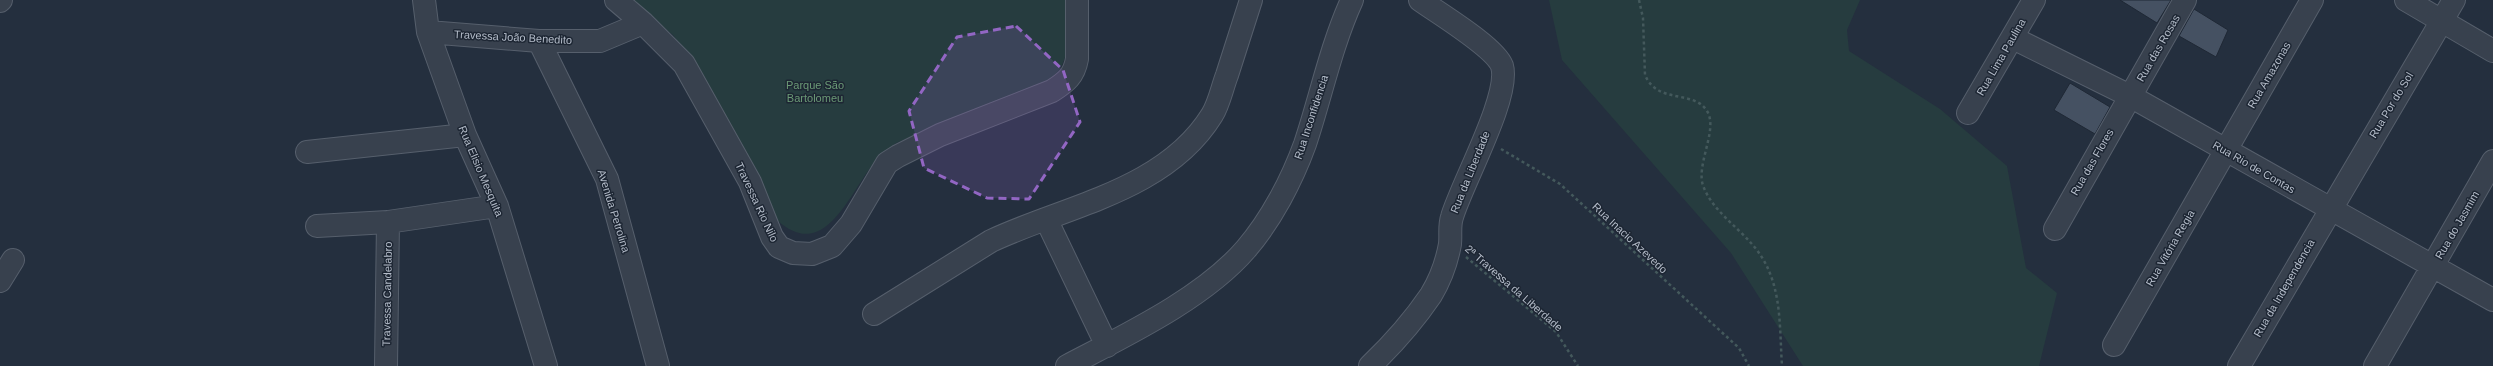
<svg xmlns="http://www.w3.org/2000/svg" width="2493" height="366" font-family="Arial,sans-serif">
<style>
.green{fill:#263c3f}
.building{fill:#455162;stroke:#1f2835}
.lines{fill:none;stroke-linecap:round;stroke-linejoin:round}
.minor-casing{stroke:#565f6c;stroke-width:24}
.path{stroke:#44595c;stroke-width:2.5;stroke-dasharray:3 3;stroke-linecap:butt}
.minor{stroke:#38414e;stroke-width:22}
.marked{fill:#9266c3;fill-opacity:0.2;stroke:#9266c3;stroke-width:3;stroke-dasharray:8 5;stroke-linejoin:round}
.labels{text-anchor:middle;stroke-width:3;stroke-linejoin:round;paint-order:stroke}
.street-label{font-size:11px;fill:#b4bcc9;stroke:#1d2633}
.park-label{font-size:11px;fill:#6b9a76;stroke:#1d2633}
</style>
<rect width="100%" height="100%" fill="#242f3e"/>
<path class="green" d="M630,0H1065C1067,31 1075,59 1049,81L896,143C890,148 884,152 879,157C852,185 827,266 777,220L699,70L673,35Z
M1549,0H1860L1847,30L1849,51L1940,109L2007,166L2026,268L2057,293L2039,366H1803L1731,253L1562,60Z"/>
<path class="building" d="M2120,0H2171L2157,23Z
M2194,9L2228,30L2216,57L2179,36Z
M2070,83L2110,107L2095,134L2054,110Z"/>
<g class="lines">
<defs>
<path id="minor" d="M424,0L428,32L465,135L497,206L546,366
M616,0L643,23L684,64L750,182L772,237L779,247L793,253L812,254L832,246L851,224L887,163L898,156L940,135L1052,91C1066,82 1074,76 1077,59V0
M2406,0L2493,51
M0,1L1,0
M428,32L539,41H600L643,23
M2013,38L2130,96L2493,300
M539,41L607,179L658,366
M1968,113L2034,0
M307,152L465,135
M1046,219L1107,346
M317,226L388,222L497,206
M2055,229L2185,0
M0,281L13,260
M874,314L991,241C1065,206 1165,191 1212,115C1219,104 1222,88 1227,75C1235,50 1243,25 1251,0
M2114,345L2312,0
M386,366L388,222
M1067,366C1124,336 1203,299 1246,249C1271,220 1292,180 1305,144C1321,96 1331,46 1352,0
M1370,366C1392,345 1414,320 1431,295C1440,280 1447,261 1450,244C1451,235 1449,226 1452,217C1461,185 1511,96 1502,66C1495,47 1438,13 1420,0
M2239,366L2454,0
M2375,366L2493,161"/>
</defs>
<use href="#minor" class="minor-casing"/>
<path class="path" d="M1639,0L1643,18L1645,75C1658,105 1693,89 1707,111C1719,130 1694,167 1704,188C1713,210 1736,226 1751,243C1783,278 1779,322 1782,366
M1501,149L1560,184L1739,348L1749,366
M1466,257L1556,332L1578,366"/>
<use href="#minor" class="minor"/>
</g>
<path class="marked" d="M1016,26L1063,70L1080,122L1029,199L987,198L924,168L909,111L957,37Z"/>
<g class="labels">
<g class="street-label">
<text transform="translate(513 37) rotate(3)" y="4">Travessa João Benedito</text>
<text transform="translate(2158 48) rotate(-60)" y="4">Rua das Rosas</text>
<text transform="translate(2001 57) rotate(-60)" y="4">Rua Lima Paulina</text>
<text transform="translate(2269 75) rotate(-60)" y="4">Rua Amazonas</text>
<text transform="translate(2391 105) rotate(-59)" y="4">Rua Por do Sol</text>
<text transform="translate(1311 117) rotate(-72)" y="4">Rua Inconfidencia</text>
<text transform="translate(2092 162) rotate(-60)" y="4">Rua das Flores</text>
<text transform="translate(2254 167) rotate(30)" y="4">Rua Rio de Contas</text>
<text transform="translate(481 171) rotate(67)" y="4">Rua Elisio Mesquita</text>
<text transform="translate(1470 172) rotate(-68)" y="4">Rua da Liberdade</text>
<text transform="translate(757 202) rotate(65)" y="4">Travessa Rio Nilo</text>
<text transform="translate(614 211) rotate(73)" y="4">Avenida Petrolina</text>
<text transform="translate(2457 225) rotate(-60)" y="4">Rua do Jasmim</text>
<text transform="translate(1630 238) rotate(43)" y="4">Rua Inacio Azevedo</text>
<text transform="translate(2170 248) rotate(-60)" y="4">Rua Vitória Regia</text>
<text transform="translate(1514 288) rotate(41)" y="4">2ª Travessa da Liberdade</text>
<text transform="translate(2284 288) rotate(-60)" y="4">Rua da Independencia</text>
<text transform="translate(387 294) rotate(-89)" y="4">Travessa Candelabro</text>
</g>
<g class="park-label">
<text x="815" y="89">Parque São<tspan x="815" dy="13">Bartolomeu</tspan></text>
</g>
</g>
</svg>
